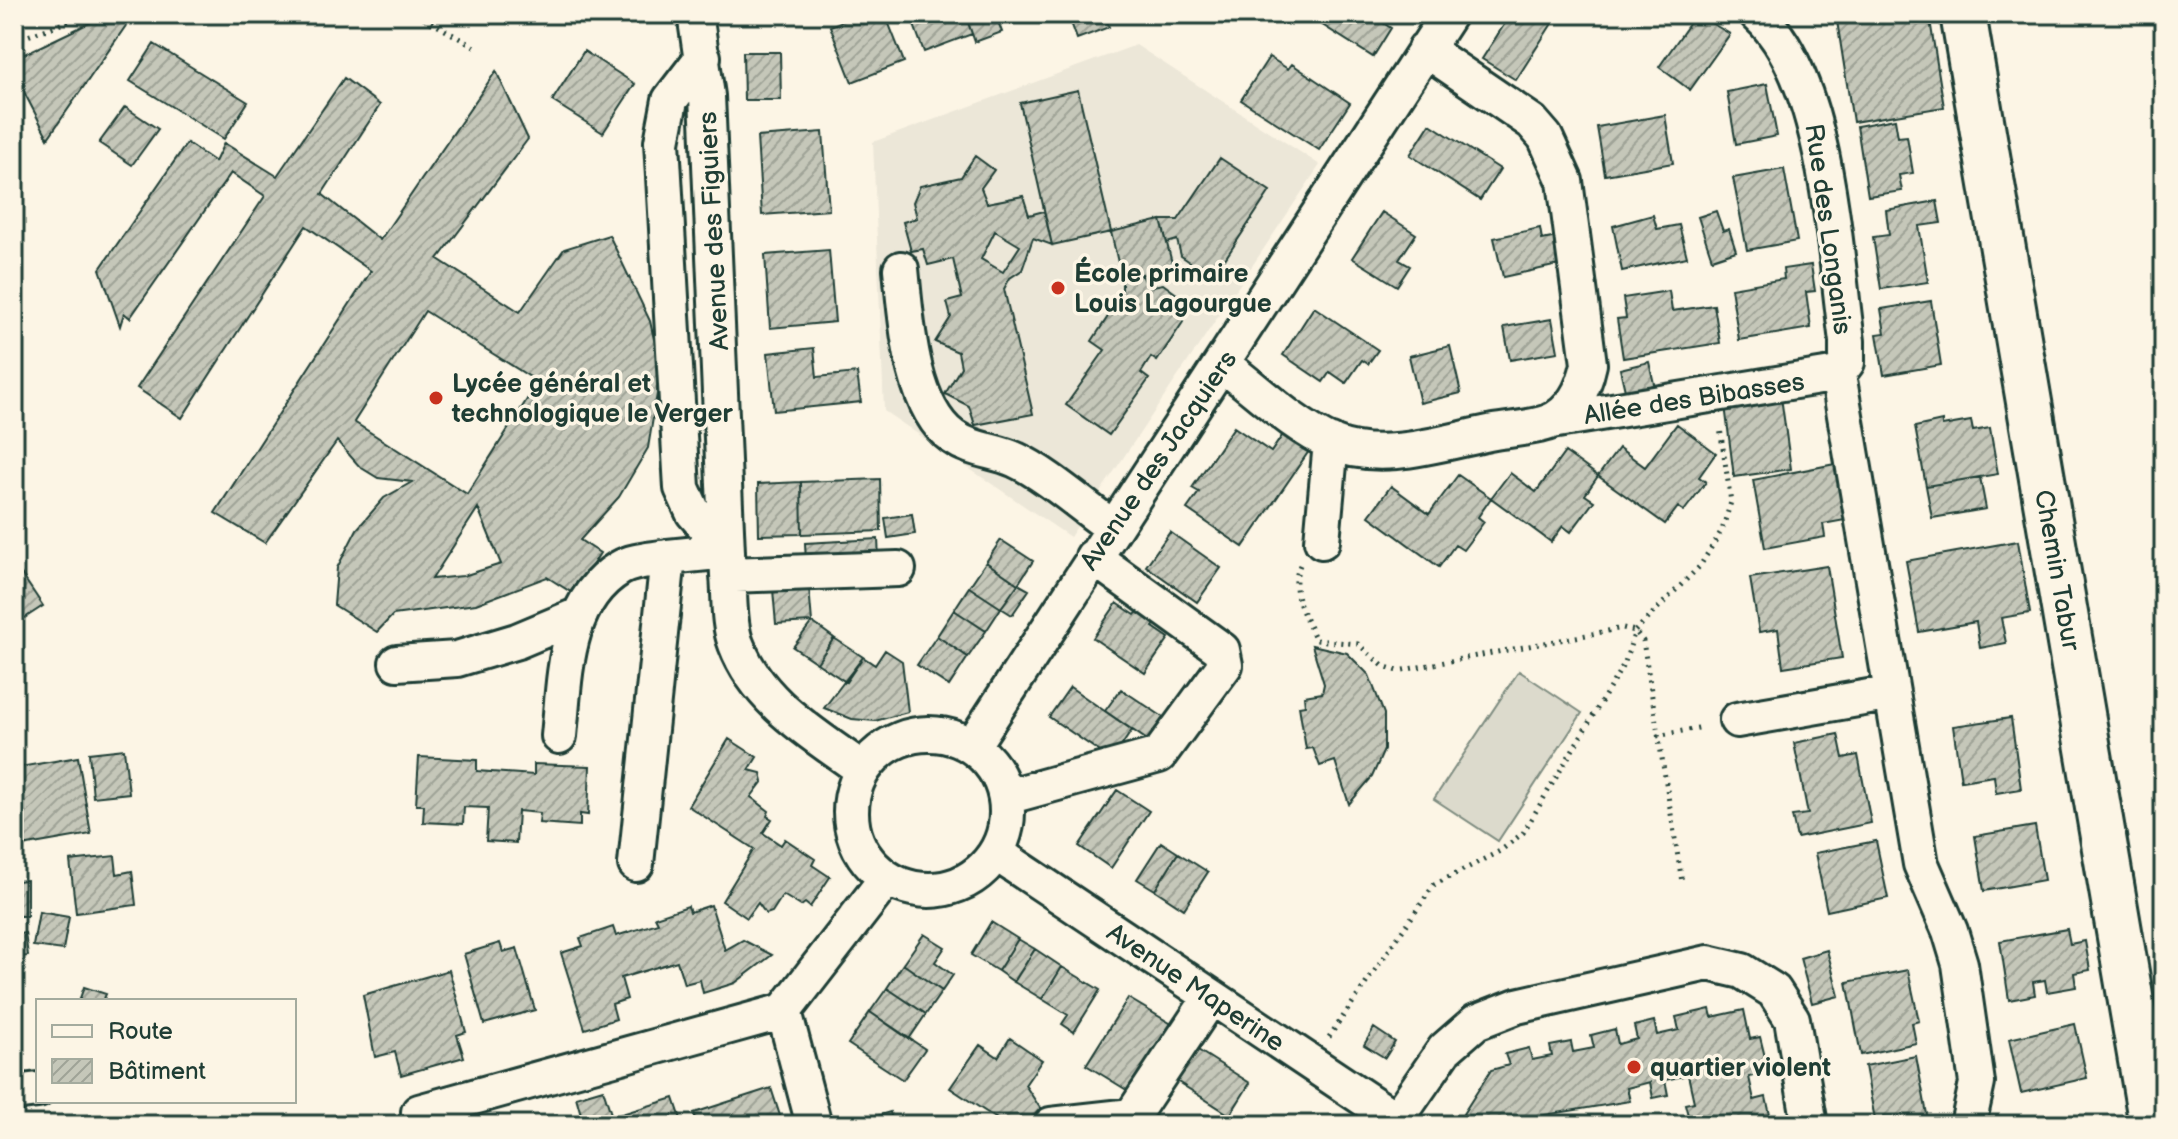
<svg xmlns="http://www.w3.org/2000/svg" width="2178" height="1139" font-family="'Balsamiq Sans',sans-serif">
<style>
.built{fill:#ece7d8}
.pitch{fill:#dcdacc;stroke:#7e8c80;stroke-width:2}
.building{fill:url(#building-hatch);stroke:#1f3d34;stroke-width:2;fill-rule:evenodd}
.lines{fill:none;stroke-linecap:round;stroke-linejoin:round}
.minor-casing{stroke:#1f3d34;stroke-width:40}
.major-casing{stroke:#1f3d34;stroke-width:50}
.path{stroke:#1f3d34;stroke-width:5;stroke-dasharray:2 6;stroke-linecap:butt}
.minor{stroke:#fcf5e5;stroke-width:34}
.major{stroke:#fcf5e5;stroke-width:44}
.poi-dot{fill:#c8321e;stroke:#fcf5e5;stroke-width:3}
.labels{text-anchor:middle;stroke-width:7;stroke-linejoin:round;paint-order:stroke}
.street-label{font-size:26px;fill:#1f3d34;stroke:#fcf5e5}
.poi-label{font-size:26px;font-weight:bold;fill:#1f3d34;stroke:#fcf5e5;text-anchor:start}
</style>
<defs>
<pattern id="building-hatch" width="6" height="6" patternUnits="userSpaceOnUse" patternTransform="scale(2)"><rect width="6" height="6" fill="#c5c7b9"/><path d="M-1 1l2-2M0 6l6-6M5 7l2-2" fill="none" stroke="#9fa397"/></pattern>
</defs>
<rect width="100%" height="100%" fill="#fcf5e5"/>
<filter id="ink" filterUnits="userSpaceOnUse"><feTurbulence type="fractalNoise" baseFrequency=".0125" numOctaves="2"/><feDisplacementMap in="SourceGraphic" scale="16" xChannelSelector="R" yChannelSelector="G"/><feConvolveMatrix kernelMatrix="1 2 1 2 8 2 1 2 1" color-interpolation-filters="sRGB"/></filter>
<g filter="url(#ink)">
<path class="built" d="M1136,45L1320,165L1070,537L884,411L873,142Z"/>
<path class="pitch" d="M1519,671L1582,713L1498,841L1434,799Z"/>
<path class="building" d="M108,14H134L48,138L14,73V59Z
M860,14H885L904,62L852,82L830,26Z
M910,14H965L972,34L924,52Z
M965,14H995L1002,32L975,42Z
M1068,14H1104L1109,27L1077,39Z
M1305,14H1369L1391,28L1373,57Z
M1511,14H1558L1516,80L1482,59Z
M1696,14L1730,34L1690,90L1659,67Z
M1880,14H1929L1944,107L1853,122L1837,21Z
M154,44L248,102L224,139L130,81Z
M584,51L635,84L603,133L552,101Z
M743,52H780L781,100H744Z
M1269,57L1288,69L1292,64L1350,103L1319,150L1241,100Z
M496,71L528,139L438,259L520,312L564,249L609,235L650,321L658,358L657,394L648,448L619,497L580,540L600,553L574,594L547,577L476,604L393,615L377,632L334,605L337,568L357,529L384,498L412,482L378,478L360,467L337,441L265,543L215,513L371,271L306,226L182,418L137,388L265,196L231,173L130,318L124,313L120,326L100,269L187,143L215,162L224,143L277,176L344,78L380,105L322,194L380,240ZM425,311L538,382L467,494L354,422ZM478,508L501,564L463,576L432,579Z
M1767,84L1777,136L1736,144L1727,92Z
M1078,90L1111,232L1052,245L1020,103Z
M125,107L158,129L132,165L99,143Z
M1665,115L1673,163L1605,175L1597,127Z
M1895,119L1898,137L1907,136L1913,173L1899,175L1902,191L1868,196L1857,126Z
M1430,124L1500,169L1480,200L1410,155Z
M823,132L829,210L762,215L757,137Z
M975,156L994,170L981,188L987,203L1023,196L1029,215L1044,211L1052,245L1033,238L1022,270L1010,278L1004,289L1033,414L975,425L969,406L945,394L961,367L958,352L935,342L951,317L947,302L962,298L953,259L928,265L923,249L911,251L903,222L917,218L913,202L920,186L961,177ZM995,231L1020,246L1003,272L981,259Z
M1220,158L1270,191L1225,259L1196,266L1181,256L1177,240L1167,243L1161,220H1178Z
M1784,169L1797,241L1747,250L1733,178Z
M1937,201L1941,223L1919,226L1928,282L1881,289L1873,237L1889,235L1886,210Z
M1716,211L1723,231L1729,229L1736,251L1712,259L1698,217Z
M1382,212L1416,234L1399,260L1410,266L1397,286L1352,258Z
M1653,215L1657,229L1679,225L1687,257L1622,271L1613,226Z
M1161,220L1173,267L1122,280L1111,232Z
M1540,228L1542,240L1557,237L1563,264L1503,277L1494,238Z
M829,250L835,322L770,328L765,255Z
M1811,265L1815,291L1806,292L1811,328L1739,340L1731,288L1784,279L1783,269Z
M1142,274L1147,287L1163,284L1178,295L1183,322L1157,361L1151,357L1141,373L1149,379L1109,435L1066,405L1105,350L1092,341L1122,295V280Z
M1669,291L1672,311L1714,305L1720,343L1623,358L1617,319L1626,318L1623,298Z
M1931,301L1941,365L1884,375L1877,334L1885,333L1881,309Z
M1314,307L1378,350L1368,364L1362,360L1346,383L1330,372L1323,382L1283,355Z
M1552,319L1558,352L1510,360L1504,327Z
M1450,346L1461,393L1420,403L1409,356Z
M814,348L817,377L857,373L861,402L774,411L768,353Z
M1649,362L1655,388L1626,395L1620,369Z
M1781,397L1791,469L1734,477L1725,405Z
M1942,421V426L1971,421L1973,431L1990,428L1998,474L1926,486L1915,427Z
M1677,424L1716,453L1699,477L1706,482L1684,511L1678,507L1665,524L1598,476L1619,448L1645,467Z
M1234,427L1271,452L1284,433L1309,451L1243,547L1187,509L1199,492L1192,488Z
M1565,452L1598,476L1585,495L1594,501L1571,532L1563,526L1551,542L1491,498L1510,473L1536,492Z
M1835,464L1845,520L1823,524L1825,537L1765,548L1753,480Z
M1458,475L1491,498L1478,517L1484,522L1463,550L1455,545L1439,567L1369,516L1391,486L1429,514Z
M1980,477L1986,509L1932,518L1926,486Z
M880,479L881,531L802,534L801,482Z
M801,482L802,534L759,535L758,484Z
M912,514L915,534L888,538L885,518Z
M1170,532L1221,568L1197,602L1146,566Z
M878,539L879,560L806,562L805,543Z
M1001,540L1033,561L1018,584L986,562Z
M2018,541L2030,613L2001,618L2006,643L1980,648L1976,622L1919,632L1906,561Z
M986,562L1018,584L1001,608L969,587Z
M14,563L43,606L14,625Z
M1827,566L1842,658L1783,667L1778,629L1759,632L1750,578Z
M1018,584L1029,590L1012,615L1001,608Z
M809,587L812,622L776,624L773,590Z
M969,587L1001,608L986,631L954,610Z
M1117,603L1135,615L1139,610L1157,622L1153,627L1169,638L1145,673L1093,638Z
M954,610L986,631L968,657L937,636Z
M812,622L834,638L817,663L793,647Z
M937,636L968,657L949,686L917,665Z
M834,638L863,657L846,682L817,663Z
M1312,645L1347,653L1369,675L1384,714V750L1372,777L1349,804L1335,761L1320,766L1313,748L1306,749L1299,706L1305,705L1304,696L1322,693L1324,684Z
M885,650L902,661L908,712L875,721L852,719L824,708L863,657L875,665Z
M1070,687L1132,730L1112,760L1049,717Z
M1121,689L1172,723L1156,746L1105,711Z
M2011,718L2021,789L1996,793L1994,776L1961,781L1953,726Z
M1838,734L1843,758L1858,755L1871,823L1797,838L1792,816L1808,814L1794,743Z
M729,739L757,757L749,770L761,773L763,781L751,797L769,811L767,816L772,819L763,833L781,845L785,839L815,859L812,865L830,877L810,907L805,903L801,906L783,895L772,912L766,914L758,903L747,918L722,901L754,849L688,806Z
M124,749L129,793L93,797L89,753Z
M78,757L91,834L22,846L14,800V768Z
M419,757L477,760V771L534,775V764L590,766L588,815L580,814V826L539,823L540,813L518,811L516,843L486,841L488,808L464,807L463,824L423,822L424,805H416Z
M1117,790L1149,811L1111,868L1079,846Z
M2035,826L2044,880L1984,891L1975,836Z
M1876,841L1888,898L1827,911L1815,853Z
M1161,842L1178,853L1155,890L1137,879Z
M1178,853L1208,872L1184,909L1155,890Z
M115,856L117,874L132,871L136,905L76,913L70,861Z
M27,880V916H14V881Z
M711,905L725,950L743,940L772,955L735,983L703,993L700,980L684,984L677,961L621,978L627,999L612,1004L616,1019L585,1029L561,953L583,946L580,938L613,927L616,936L658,923L655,917L688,906L690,912Z
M39,912L69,917L63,950L33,946Z
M991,922L1018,939L998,971L971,955Z
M2067,929L2070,944L2085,941L2090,970L2074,973L2076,987L2047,992L2045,980L2033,982L2035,995L2009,1000L2000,941Z
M25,933L28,956L14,958V935Z
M924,934L945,947L935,962L953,975L942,991L903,964Z
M1018,939L1035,949L1014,982L998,971Z
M500,943L503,952L517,948L535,1010L484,1024L464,954Z
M1035,949L1062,967L1042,999L1014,982Z
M1827,950L1839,996L1812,1003L1800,958Z
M903,964L942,991L926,1014L887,988Z
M1062,967L1100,990L1074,1032L1062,1024L1068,1015L1042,999Z
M449,970L466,1032L457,1035L464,1057L401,1075L395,1052L375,1057L363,995Z
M1908,970L1919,1021L1912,1023L1916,1043L1861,1055L1847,982Z
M84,987L106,994L103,1001H79Z
M887,988L926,1014L909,1039L870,1012Z
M1128,998L1180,1029L1138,1097L1086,1065Z
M1710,1009L1712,1017L1744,1010L1750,1039L1760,1037L1769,1073L1749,1077L1754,1100L1766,1097L1770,1115L1756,1118L1758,1125H1698L1697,1118L1689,1119L1685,1104L1694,1102L1688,1075L1665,1080L1668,1095L1653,1098L1650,1082L1627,1088L1630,1101L1545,1115L1520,1125H1479L1463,1114L1491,1070L1509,1065L1505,1054L1529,1048L1532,1060L1552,1056L1550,1046L1571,1042L1573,1052L1594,1048L1591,1035L1615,1029L1618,1044L1637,1039L1634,1026L1654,1021L1657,1035L1679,1030L1676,1017Z
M870,1012L925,1049L903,1080L848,1044Z
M14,1013L20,1066L14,1067Z
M2075,1024L2087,1078L2021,1093L2009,1039Z
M1374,1028L1395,1042L1385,1058L1364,1045Z
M1010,1038L1042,1060L1025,1085L1048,1120L1000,1121L950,1088L980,1045L998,1057Z
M1190,1045L1250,1083L1230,1115L1170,1077Z
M1916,1056L1929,1125H1876L1865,1066Z
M771,1088L783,1125H698L694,1113Z
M603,1089L612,1117L674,1098L683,1125H584L576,1097Z
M890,1112L894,1125H848Z"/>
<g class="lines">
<defs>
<path id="minor" d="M1757,14C1828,77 1834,249 1847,341V362L1838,374L1921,864L1950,931L1960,964L1977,1083L1968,1125
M696,20L707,96L728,575C730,596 728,624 736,644C758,703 814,734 863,770
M703,57L670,100L662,142L682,488L693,512L727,551
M901,269C906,317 910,406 953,437C973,451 995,450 1016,460C1045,473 1085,508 1112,527
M1222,364C1256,389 1293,426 1332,443C1382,464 1443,442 1494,432C1511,429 1533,428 1549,422C1573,412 1584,388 1589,364L1565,181L1545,137L1532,122L1425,49
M1551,421L1838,374
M1322,541L1331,442
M728,575L898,569
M397,663L457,659L517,641L579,615
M1737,720L1892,693
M851 812a78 78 0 1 1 156 0a78 78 0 1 1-156 0Z
M559,736C565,679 563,602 620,568C633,560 653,560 668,557
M972,746L1449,14
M1006,797L1159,755L1225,665L1222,650L1093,557
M996,853L1404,1125
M636,864L668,557L727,551
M784,1011L814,1125
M14,1093L38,1090
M419,1112L784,1011L887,878
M1396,1120L1445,1049L1476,1022L1517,1006L1708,963L1742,971L1774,991L1792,1019L1810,1125
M1051,1125L1132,1116L1211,997"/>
<path id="major" d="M1963,14L2152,1125"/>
</defs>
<use href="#minor" class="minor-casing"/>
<use href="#major" class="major-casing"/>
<path class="path" d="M417,14L478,49
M14,41L88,14
M1300,565C1288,591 1305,616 1316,640L1358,644L1383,666L1398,671L1623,628L1635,631L1643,641L1682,882
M1657,736L1703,727
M1329,1037L1434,885L1500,851L1523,833L1625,662L1635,631L1700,566L1722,530L1731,502L1720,428"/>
<use href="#minor" class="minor"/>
<use href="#major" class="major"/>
</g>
</g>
<g class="poi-dot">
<circle cx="1058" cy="288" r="8"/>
<circle cx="436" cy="398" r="8"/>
<circle cx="1634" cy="1067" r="8"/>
</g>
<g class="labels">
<g class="street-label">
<text transform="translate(1829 229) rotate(82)" y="9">Rue des Longanis</text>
<text transform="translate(713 231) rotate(-93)" y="9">Avenue des Figuiers</text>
<text transform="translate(1694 398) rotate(-9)" y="9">Allée des Bibasses</text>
<text transform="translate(1158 460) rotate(-56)" y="9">Avenue des Jacquiers</text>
<text transform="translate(2058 570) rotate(80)" y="9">Chemin Tabur</text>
<text transform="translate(1196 987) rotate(34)" y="9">Avenue Maperine</text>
</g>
<g class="poi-label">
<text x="1074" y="282">École primaire<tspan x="1074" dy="30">Louis Lagourgue</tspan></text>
<text x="452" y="392">Lycée général et<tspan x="452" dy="30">technologique le Verger</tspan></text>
<text x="1650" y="1076">quartier violent</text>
</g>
</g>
<rect width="2178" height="1139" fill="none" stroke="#fcf5e5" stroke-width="48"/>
<rect x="24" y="24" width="2130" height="1091" fill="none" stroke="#1f3d34" stroke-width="3" filter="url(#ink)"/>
<rect x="36" y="999" width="260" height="104" fill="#fcf5e5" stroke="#a4ab9e" stroke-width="2"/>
<rect x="52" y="1025" width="40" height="12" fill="#fcf5e5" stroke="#a4ab9e" stroke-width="2"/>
<text x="108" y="1039" font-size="24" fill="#1f3d34">Route</text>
<rect x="52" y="1059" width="40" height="24" fill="url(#building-hatch)" stroke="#a4ab9e" stroke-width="2"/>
<text x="108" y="1079" font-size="24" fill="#1f3d34">Bâtiment</text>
</svg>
